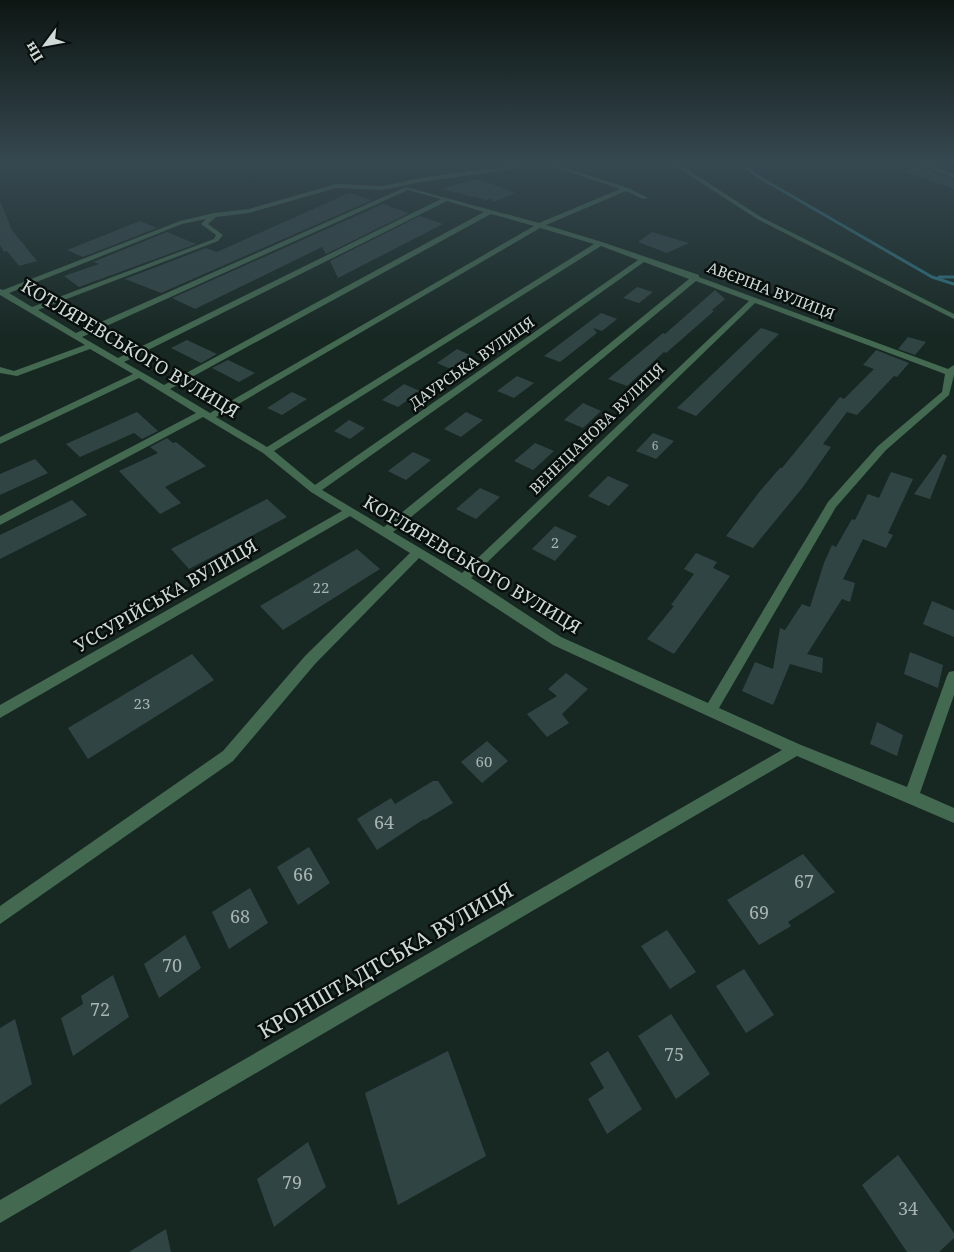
<svg xmlns="http://www.w3.org/2000/svg" width="954" height="1252" font-family="'Noto Serif',serif">
<style>
.lines{fill:none;stroke-linecap:round;stroke-linejoin:round}
.stream{stroke:#2d7280;stroke-width:3}
.building{fill:#314444}
.minor{fill:#436951;fill-rule:evenodd}
.labels{text-anchor:middle;stroke-width:5;stroke-linejoin:round;paint-order:stroke}
.far-number-label{font-size:12px;fill:#a8b4b2}
.far-street-label{font-size:15px;fill:#cfd9d6;stroke:#080f0d}
.number-label{font-size:15px;fill:#a8b4b2}
.street-label{font-size:18px;fill:#cfd9d6;stroke:#080f0d}
.near-number-label{font-size:18px;fill:#a8b4b2}
.near-street-label{font-size:21px;fill:#cfd9d6;stroke:#080f0d}
</style>
<rect width="100%" height="100%" fill="#172823"/>
<g class="lines">
<path class="stream" d="M743,164L757,176L932,277L954,284
M939,277H954"/>
</g>
<path class="building" d="M919,166L954,180V189L904,171Z
M476,179L498,186L516,193L493,202L491,198L487,200L441,189Z
M349,193L372,200L161,293L125,279L206,248L217,252Z
M0,201L12,230L37,261L19,266L7,251L4,252L0,245Z
M383,204L409,213L326,254L322,247L195,309L172,298Z
M420,216L443,224L338,278L330,261Z
M140,221L157,228L83,257L67,250Z
M167,232L196,244L79,287L64,276L99,264L93,262Z
M652,232L689,243L667,253L638,242Z
M637,287L653,292L639,303L623,298Z
M715,290L725,299L712,310L714,311L666,353L664,352L627,386L608,379L663,333L665,334Z
M601,313L617,319L602,331L593,328L597,333L560,362L544,356Z
M761,328L779,334L696,416L677,408Z
M908,337L926,342L915,355L898,349Z
M187,340L217,354L201,363L171,348Z
M457,349L472,356L453,370L437,363Z
M876,350L909,363L897,377L894,376L857,415L847,412L823,444L831,447L803,487L753,548L726,536L760,491L780,468H782L840,397L844,399L874,369L863,365Z
M228,360L255,373L239,382L212,368Z
M517,376L534,383L514,398L497,391Z
M404,384L420,391L398,407L382,400Z
M292,392L307,399L282,415L267,408Z
M583,403L601,411L583,428L564,420Z
M137,412L158,431L142,439L134,433L80,457L66,444Z
M466,412L483,420L461,437L444,429Z
M349,420L365,428L350,439L334,431Z
M653,433L674,441L656,459L636,451Z
M167,438L173,443L176,442L206,466L165,487L181,503L160,514L119,471L158,453L150,447Z
M535,443L554,451L533,470L514,461Z
M413,452L431,460L406,480L388,471Z
M943,454L947,456L930,499L914,494Z
M35,459L48,473L0,495V474Z
M891,472L913,479L888,533L893,535L886,548L863,539L843,579L855,583L850,602L842,599L807,654L823,658L822,673L790,664L773,705L742,691L755,662L773,669L780,628L785,630L802,604L810,607L824,563L832,545L836,547L852,519L855,520L868,494L879,498Z
M608,476L629,485L609,506L588,496Z
M480,488L500,497L476,519L456,509Z
M267,499L287,517L189,569L171,549Z
M72,500L87,515L0,559V535Z
M555,526L577,536L555,561L532,549Z
M357,549L380,569L283,630L260,606Z
M696,553L717,562L713,568L730,576L674,654L647,639L674,606L671,605L694,574L684,569Z
M932,601L954,610V637L923,624Z
M910,652L943,665L938,688L904,674Z
M192,654L214,680L88,759L68,728Z
M566,673L588,689L562,714L569,723L547,737L527,714L557,696L548,689Z
M877,722L903,735L897,756L870,744Z
M487,741L508,761L482,783L461,762Z
M433,781H438L453,803L425,820L424,819L377,850L357,819L391,798L395,804Z
M309,847L330,883L298,905L277,867Z
M803,854L835,892L788,922L791,926L759,945L727,900Z
M250,888L268,923L229,949L212,912Z
M667,930L696,972L670,989L641,946Z
M185,935L201,968L159,998L144,964Z
M744,969L774,1015L746,1033L716,986Z
M113,975L129,1017L73,1056L61,1018L83,1004L81,996Z
M671,1014L710,1074L676,1099L638,1036Z
M15,1019L32,1084L0,1105V1028Z
M448,1051L486,1156L398,1205L365,1093Z
M608,1051L642,1109L607,1134L588,1099L604,1088L590,1063Z
M308,1142L326,1187L274,1227L257,1179Z
M898,1155L954,1233V1238L939,1252H907L862,1185Z
M166,1229L171,1252H129Z"/>
<g class="lines">
<path class="minor" d="M516,164H526L508,170L421,182L383,190L336,188L249,213L216,217L208,224L223,235L218,241L38,310L76,333L406,187L539,223L620,189L545,164H554L628,188L648,198L643,199L626,191L546,225L602,242L699,275V277L948,369L954,365V375L949,395L886,450L836,507L719,708L801,745L907,787L947,676L949,672L954,671V695L920,793L954,808V823L797,756L0,1223V1200L782,750L553,645L419,558L315,664L233,761L0,924V906L223,751L305,656L410,553L350,516L0,718V705L342,511L311,492L263,453L203,417L0,525V516L196,413L139,378L0,444V437L133,374L90,349L17,376L0,373V367L14,371L85,345L0,295V289L3,290L180,221L214,213L249,209L336,184L383,186L421,178ZM408,190L441,199L118,358L82,337ZM447,201L484,212L164,385L124,362ZM491,214L534,226L210,413L170,389ZM206,219L201,224L216,235L214,239L32,307L9,293L182,224ZM540,228L594,244L267,447L216,417ZM601,246L638,260L315,485L274,451ZM644,262L689,279L384,527L322,490ZM696,281L749,301L462,573L393,532ZM755,303L945,374L942,392L878,446L828,502L708,703L561,637L471,578Z
M672,164H679L761,217L954,314V319L757,219Z
M918,164H926L954,174V178Z"/>
</g>
<linearGradient id="sky" x2="0" y2="1"><stop stop-color="#0d1613"/><stop offset="0.48" stop-color="#364850"/><stop offset="1" stop-color="#364850" stop-opacity="0"/></linearGradient>
<rect width="954" height="339" fill="url(#sky)"/>
<g class="labels">
<g class="far-number-label">
<text x="655" y="450">6</text>
</g>
<g class="far-street-label">
<text transform="translate(771 291) rotate(21)" y="5">АВЄРІНА ВУЛИЦЯ</text>
<text transform="translate(472 363) rotate(-35)" y="5">ДАУРСЬКА ВУЛИЦЯ</text>
<text transform="translate(597 429) rotate(-44)" y="5">ВЕНЕЦІАНОВА ВУЛИЦЯ</text>
</g>
<g class="number-label">
<text x="555" y="548">2</text>
<text x="321" y="593">22</text>
<text x="142" y="709">23</text>
<text x="484" y="767">60</text>
</g>
<g class="street-label">
<text transform="translate(130 349) rotate(31)" y="6">КОТЛЯРЕВСЬКОГО ВУЛИЦЯ</text>
<text transform="translate(472 565) rotate(31)" y="6">КОТЛЯРЕВСЬКОГО ВУЛИЦЯ</text>
<text transform="translate(166 596) rotate(-30)" y="6">УССУРІЙСЬКА ВУЛИЦЯ</text>
</g>
<g class="near-number-label">
<text x="384" y="829">64</text>
<text x="303" y="881">66</text>
<text x="804" y="888">67</text>
<text x="759" y="919">69</text>
<text x="240" y="923">68</text>
<text x="172" y="972">70</text>
<text x="100" y="1016">72</text>
<text x="674" y="1061">75</text>
<text x="292" y="1189">79</text>
<text x="908" y="1215">34</text>
</g>
<g class="near-street-label">
<text transform="translate(386 961) rotate(-30)" y="7">КРОНШТАДТСЬКА ВУЛИЦЯ</text>
</g>
</g>
<g transform="translate(45 45) rotate(238)" stroke="#080f0d" stroke-width="4" paint-order="stroke">
<path d="M0-4L9 19L0 12L-9 19Z" fill="#cfd9d6"/>
<text y="-8" font-size="14" font-weight="bold" text-anchor="middle" fill="#cfd9d6">Пн</text>
</g>
</svg>
